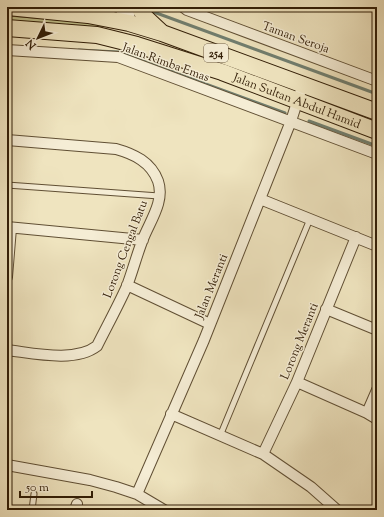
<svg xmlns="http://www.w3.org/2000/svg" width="384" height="517" font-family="'Sorts Mill Goudy',serif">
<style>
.green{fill:#c1c28d;stroke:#79704a}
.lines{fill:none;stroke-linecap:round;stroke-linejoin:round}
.stream{stroke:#707e6f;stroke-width:3}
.lane-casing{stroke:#604f34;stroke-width:7}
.street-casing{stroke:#604f34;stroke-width:12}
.primary-casing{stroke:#311d06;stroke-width:18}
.lane{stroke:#f5edd5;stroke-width:5}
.street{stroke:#f5edd5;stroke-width:10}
.primary{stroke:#efe4bf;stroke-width:16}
.labels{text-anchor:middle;stroke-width:3;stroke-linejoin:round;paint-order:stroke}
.shield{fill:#f5edd5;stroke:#6c5b44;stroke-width:1}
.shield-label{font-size:11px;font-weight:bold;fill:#311d06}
.street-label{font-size:12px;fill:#311d06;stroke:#f5edd5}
</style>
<rect width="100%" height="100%" fill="#efe4bf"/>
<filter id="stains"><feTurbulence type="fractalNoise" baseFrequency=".005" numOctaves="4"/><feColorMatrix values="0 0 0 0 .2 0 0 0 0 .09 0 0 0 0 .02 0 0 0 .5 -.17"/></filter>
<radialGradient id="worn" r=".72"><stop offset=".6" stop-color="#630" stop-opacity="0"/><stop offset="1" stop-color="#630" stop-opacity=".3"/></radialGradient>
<path class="green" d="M7,16L101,23V30L7,23Z"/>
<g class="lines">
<path class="stream" d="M151,11L377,94
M79,50L118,52L285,113
M309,121L377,146"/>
<defs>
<path id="lane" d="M7,185L159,196
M220,436L310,219
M32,510L34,494"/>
<path id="street" d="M183,7L187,10L377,81
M121,22L122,7
M129,23L130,7
M7,50L118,57L377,154
M7,140L116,149C134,154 151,162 158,181C165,201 150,221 143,239C137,254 133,270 127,286C118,306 107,326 97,346C75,363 33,353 7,350
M260,199L377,246
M7,227L143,240
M7,277L11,228
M127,285L210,324
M326,309L377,330
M297,382L367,413L377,419
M367,413L377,390
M171,414L263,454L311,487L337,510
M263,454L297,382L356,237
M7,465L90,480L116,487L137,494L164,510
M137,494L204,340L291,121L303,84
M75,510L77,504"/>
<g id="primary">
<path d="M8,7L88,15L129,23L162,33L377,112"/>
<path d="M139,7L145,17L160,31"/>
<path id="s1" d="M7,28L97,35L137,45L222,72L377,131"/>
</g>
</defs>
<use href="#lane" class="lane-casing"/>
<use href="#street" class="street-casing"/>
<use href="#primary" class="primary-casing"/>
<use href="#lane" class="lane"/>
<use href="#street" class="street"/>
<use href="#primary" class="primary"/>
</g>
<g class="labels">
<rect class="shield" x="204" y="44" width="24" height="18" rx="3"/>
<g class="shield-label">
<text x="216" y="57">254</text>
</g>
<g class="street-label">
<text transform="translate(296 37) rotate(20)" y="4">Taman Seroja</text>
<text transform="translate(166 62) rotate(20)" y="4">Jalan Rimba Emas</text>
<text dy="4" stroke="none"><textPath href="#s1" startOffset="301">Jalan Sultan Abdul Hamid</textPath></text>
<text transform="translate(125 249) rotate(-69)" y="4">Lorong Cengal Batu</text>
<text transform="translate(211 286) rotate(-68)" y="4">Jalan Meranti</text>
<text transform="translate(299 341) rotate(-68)" y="4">Lorong Meranti</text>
</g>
</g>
<rect width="384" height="517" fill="none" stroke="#efe4bf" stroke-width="24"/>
<rect x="8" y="8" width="368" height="501" fill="none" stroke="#311d06" stroke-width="2"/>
<rect x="12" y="12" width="360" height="493" fill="none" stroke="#311d06"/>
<g transform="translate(38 38) rotate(227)" stroke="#f5edd5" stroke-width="3" paint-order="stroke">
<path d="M0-3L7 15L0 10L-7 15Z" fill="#311d06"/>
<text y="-6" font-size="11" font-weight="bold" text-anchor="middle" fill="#311d06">N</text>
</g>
<path d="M20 491v6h72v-6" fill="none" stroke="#311d06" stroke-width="2"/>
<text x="26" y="491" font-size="12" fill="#311d06" stroke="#f5edd5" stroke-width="3" paint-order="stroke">50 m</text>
<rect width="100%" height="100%" filter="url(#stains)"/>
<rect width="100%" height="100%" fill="url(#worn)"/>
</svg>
